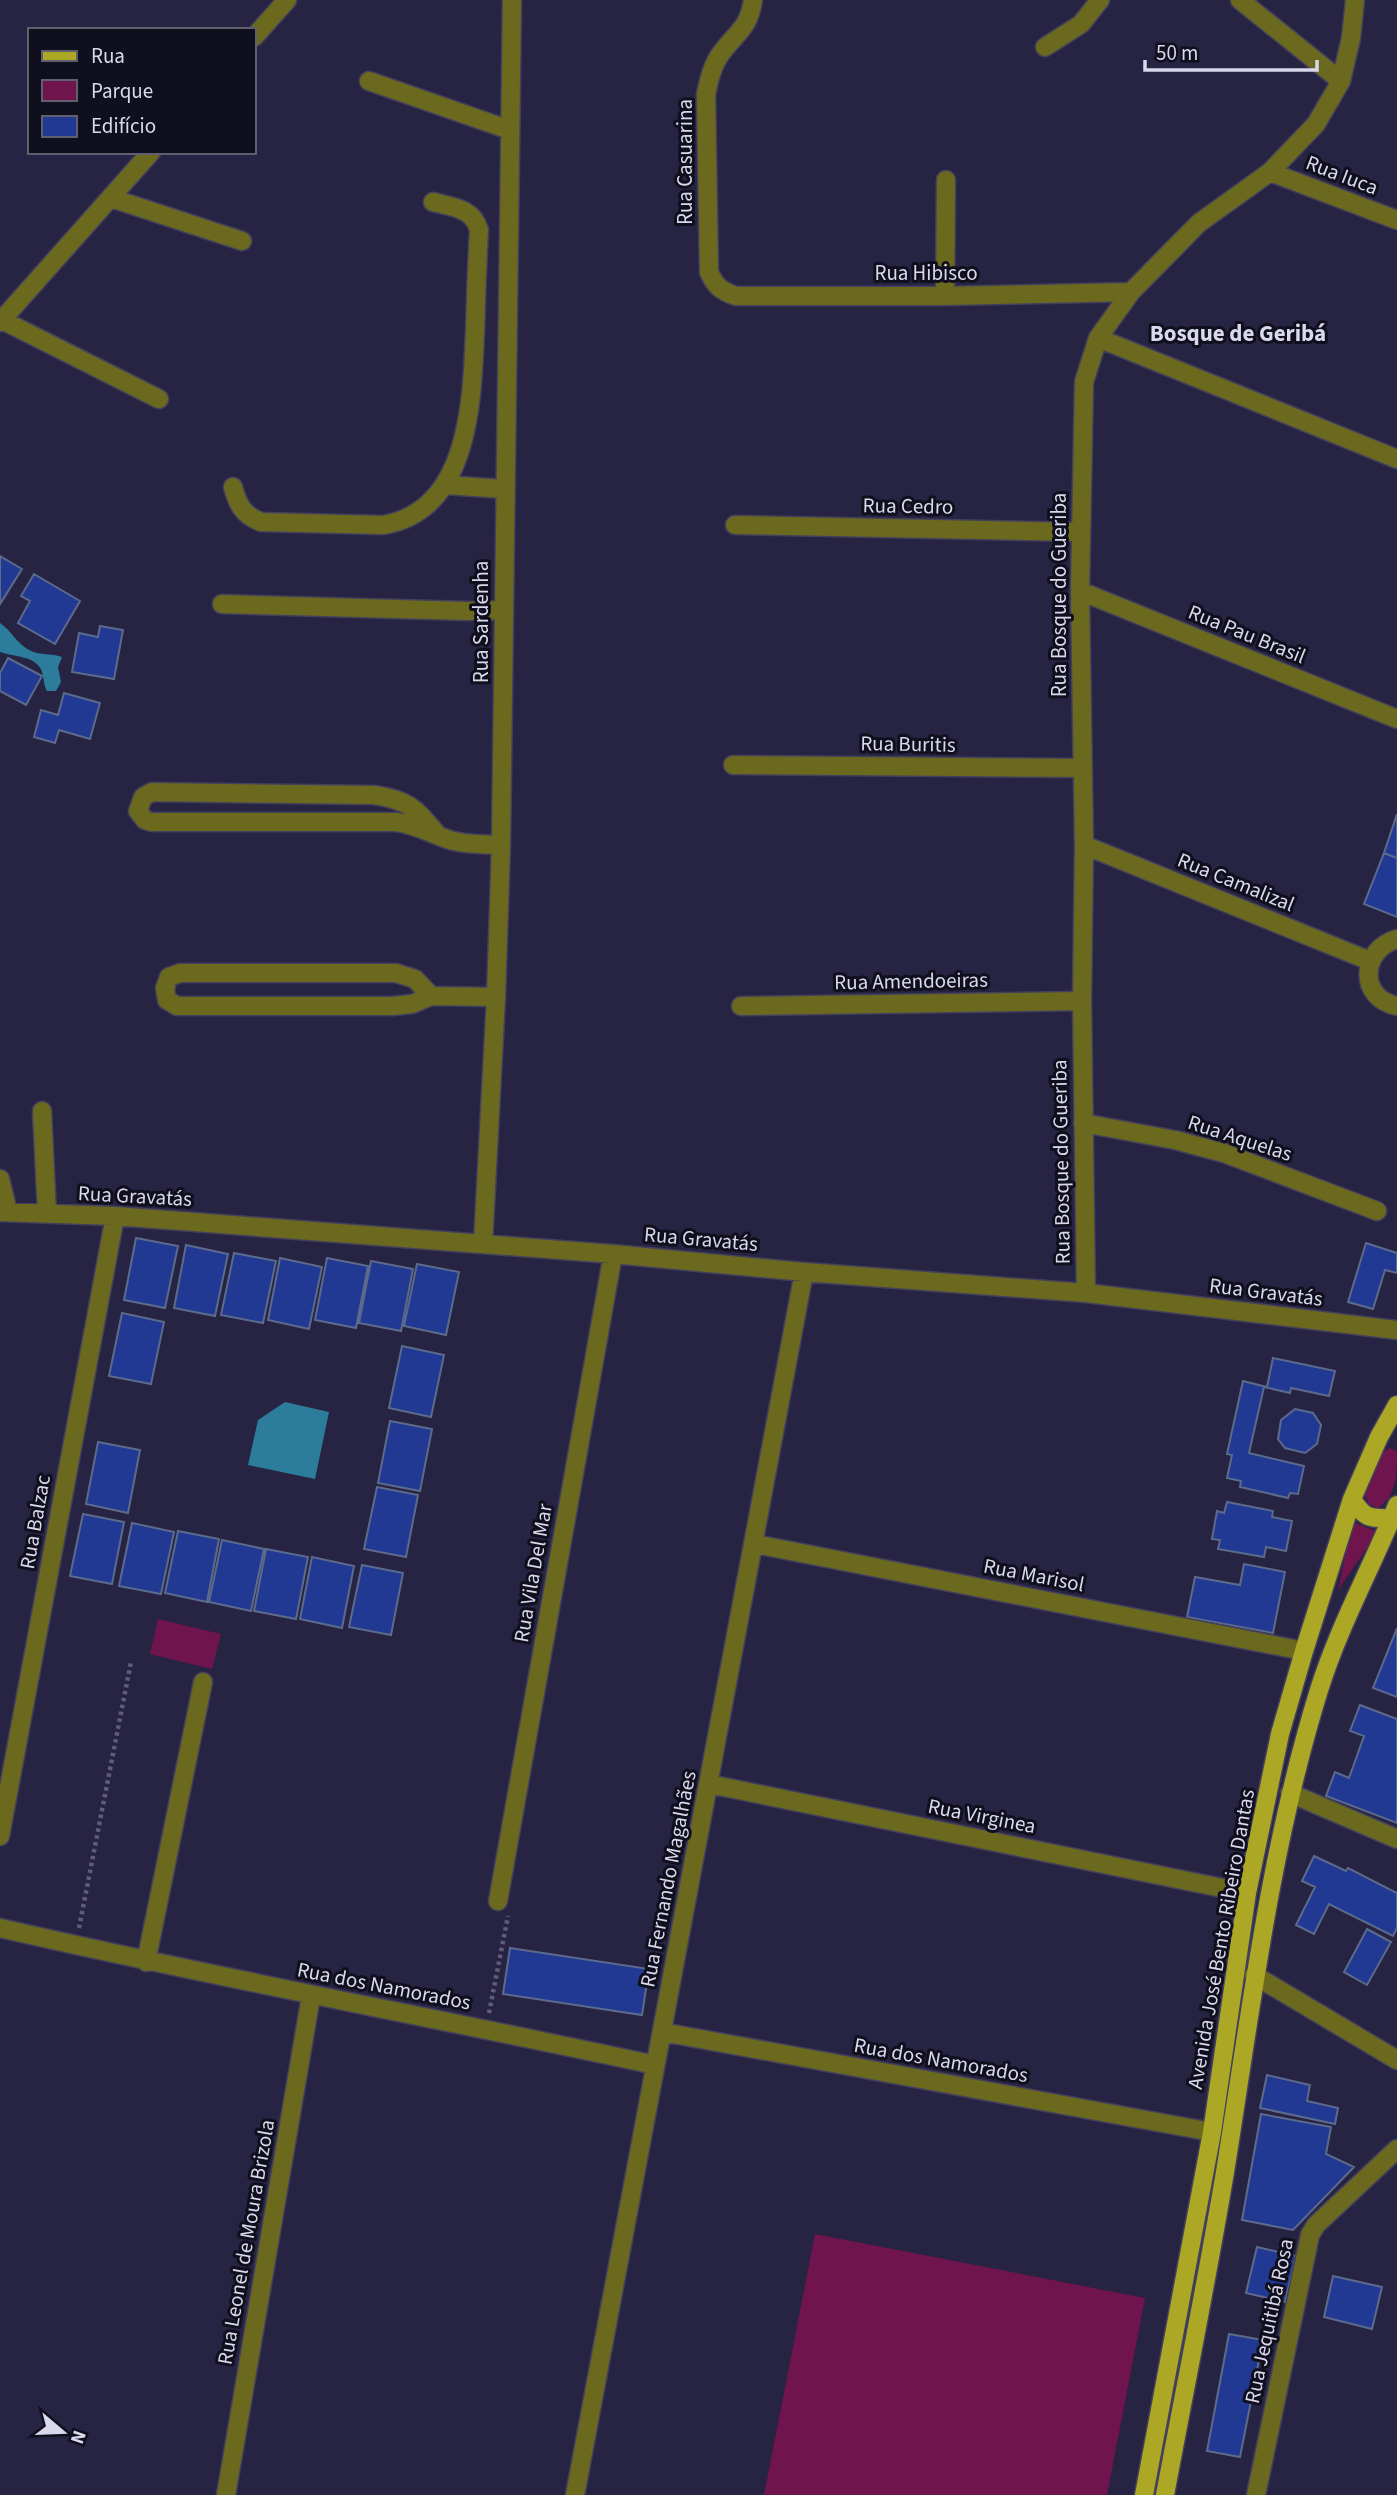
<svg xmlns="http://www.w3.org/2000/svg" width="1397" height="2495" font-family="'Source Sans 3',sans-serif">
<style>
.green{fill:#6f144d}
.water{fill:#2c7d9c}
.building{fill:#223993;stroke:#5c6a8c;stroke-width:2}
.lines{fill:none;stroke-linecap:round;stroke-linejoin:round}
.minor-casing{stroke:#43405d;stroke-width:21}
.major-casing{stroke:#43405d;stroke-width:21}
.path{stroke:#605d78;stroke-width:4.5;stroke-dasharray:3.5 3.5;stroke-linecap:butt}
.minor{stroke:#6b691e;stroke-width:18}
.major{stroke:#aca825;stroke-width:18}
.labels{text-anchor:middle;stroke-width:6;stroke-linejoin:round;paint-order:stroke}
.street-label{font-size:21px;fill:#d9d8ed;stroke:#100f1d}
.neighbourhood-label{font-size:23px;font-weight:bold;fill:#d9d8ed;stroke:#100f1d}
</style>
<rect width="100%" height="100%" fill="#272342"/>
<path class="green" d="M1389,1448L1397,1451C1397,1475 1397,1495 1378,1508L1369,1504L1362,1491L1373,1460Z
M1352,1522L1378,1532L1338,1590Z
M158,1619L221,1634L212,1669L150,1654Z
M815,2234L1145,2298L1107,2495H764Z"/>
<path class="water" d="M0,623C11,630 16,643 29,650C40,656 51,653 62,657L58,667L61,682L56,691H47C43,684 44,676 41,669C33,655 13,657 0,652Z
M285,1402L329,1412L315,1479L248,1465L258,1420Z"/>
<path class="building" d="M0,556L22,569L0,604Z
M34,574L80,601L55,644L18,623L30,601L21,596Z
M100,626L123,630L114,679L72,672L79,633L98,637Z
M8,658L42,676L26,705L0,691V673Z
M64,693L100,703L90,739L59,730L55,743L34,737L41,710L58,715Z
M1397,814V858L1384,853Z
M1384,853L1397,858V917L1364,904Z
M136,1238L178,1246L165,1308L124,1300Z
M1366,1243L1397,1253V1273L1385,1270L1373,1309L1348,1302Z
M186,1245L228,1254L215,1316L174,1308Z
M234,1253L276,1261L263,1323L221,1315Z
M280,1258L322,1267L309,1329L268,1320Z
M327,1258L368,1266L356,1328L315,1320Z
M371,1261L413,1269L401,1331L359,1323Z
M417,1264L459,1272L446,1335L404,1326Z
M122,1313L164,1322L151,1384L109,1376Z
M402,1346L444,1355L431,1417L389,1408Z
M1273,1358L1335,1371L1329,1396L1291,1388L1290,1393L1264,1387L1249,1453L1304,1466L1298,1494L1290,1493L1288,1498L1240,1487L1241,1481L1227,1478L1232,1455L1227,1454L1243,1381L1267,1387Z
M1295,1409L1313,1413L1321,1425L1317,1444L1305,1453L1285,1448L1278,1439L1281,1420Z
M390,1421L432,1429L420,1491L378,1483Z
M98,1442L140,1450L128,1513L86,1504Z
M377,1487L418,1495L406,1557L364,1549Z
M1227,1502L1273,1511L1272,1517L1292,1521L1286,1551L1266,1547L1264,1557L1218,1549L1220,1540L1212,1539L1217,1511L1224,1513Z
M83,1514L124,1522L112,1584L70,1576Z
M132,1523L174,1532L161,1594L119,1586Z
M178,1531L219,1539L207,1602L165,1593Z
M222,1540L264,1549L251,1611L209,1602Z
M266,1549L308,1557L296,1619L254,1611Z
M312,1557L354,1566L342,1628L300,1619Z
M1244,1564L1285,1572L1273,1633L1187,1617L1195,1577L1240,1585Z
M362,1565L403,1573L391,1635L349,1627Z
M1397,1628V1697L1373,1688Z
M1360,1705L1397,1719V1823L1326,1796L1335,1772L1349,1778L1364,1736L1350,1731Z
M1314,1856L1346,1871L1348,1868L1397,1893V1928L1393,1936L1329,1904L1314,1934L1296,1925L1315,1887L1302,1881Z
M1367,1929L1391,1942L1367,1985L1344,1972Z
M510,1948L649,1969L642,2015L503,1994Z
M1267,2075L1310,2085L1307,2101L1338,2108L1335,2124L1260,2108Z
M1261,2114L1331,2127L1326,2154L1354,2167L1293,2230L1242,2220Z
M1257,2247L1296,2256L1285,2302L1246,2293Z
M1333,2276L1382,2287L1372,2329L1324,2317Z
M1229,2334L1263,2340L1240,2457L1207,2451Z"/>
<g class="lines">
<defs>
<path id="minor" d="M753,0C749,28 737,32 722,52C712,65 709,80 706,94L709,272C715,286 721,291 736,296H945L1131,292
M1240,0L1341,81
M254,37L287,0
M1045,47L1081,24L1100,0
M369,81L510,130
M1270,172L1397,220
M111,198L242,241
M945,296L946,180
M2,320L159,399
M0,322L151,152
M1098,338L1397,459
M445,485L504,489
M233,487C238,505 243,515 261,522L383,525C470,511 472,400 475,331C476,297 477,263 479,230C473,208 453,207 433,202
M735,525L1080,532
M1080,591L1397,719
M222,604L467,611L504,610
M733,765L1083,768
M436,833C414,807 408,800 374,795L152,792L143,797L138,811L145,820L152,822H396C418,825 431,834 450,840C466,845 484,844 501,845
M1084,845L1370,961
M1397,939C1360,950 1358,998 1397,1006
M431,996L415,979L396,973H180L169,977L165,988L167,1000L177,1006H393L412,1004L431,996L496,997
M741,1006L1082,1001
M42,1111L47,1214
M1083,1123L1175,1140L1224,1153L1377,1211
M0,1179L8,1212
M0,1212L115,1216L613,1254L804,1272L1086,1293L1397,1330
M483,1244L496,997L501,845L512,0
M1086,1293L1082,1001L1084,845L1080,591L1084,382L1098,338L1131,292L1199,223L1270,172L1316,124L1341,81L1351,38L1355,0
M755,1544L1304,1651
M709,1784L1247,1893
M1290,1793L1397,1839
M0,1836L115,1216
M498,1901L613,1254
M0,1928C217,1978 437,2018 655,2065
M146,1962L203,1682
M1254,1975L1397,2060
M662,2032L1212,2132
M226,2495L311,1996
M575,2495L804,1272
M1256,2495L1310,2235L1316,2225L1397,2149"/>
<path id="major" d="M1352,1499C1364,1518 1369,1519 1392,1518
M1144,2495L1212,2132L1247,1893L1280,1734L1304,1651L1352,1499L1379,1437L1397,1405
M1165,2495C1185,2388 1207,2280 1225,2172C1251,2010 1270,1848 1319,1690C1339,1626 1372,1567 1397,1505"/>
</defs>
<use href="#minor" class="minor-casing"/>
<use href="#major" class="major-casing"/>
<path class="path" d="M79,1928L131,1662
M489,2013L508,1916"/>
<use href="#minor" class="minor"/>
<use href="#major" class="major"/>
</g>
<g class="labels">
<g class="street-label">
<text transform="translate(685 162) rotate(-90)" y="7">Rua Casuarina</text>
<text transform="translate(1342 175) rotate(21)" y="7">Rua Iuca</text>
<text x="926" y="280">Rua Hibisco</text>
<text transform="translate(908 506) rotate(1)" y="7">Rua Cedro</text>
<text transform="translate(1059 595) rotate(-90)" y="7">Rua Bosque do Gueriba</text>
<text transform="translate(481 622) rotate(-90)" y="7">Rua Sardenha</text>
<text transform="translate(1247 634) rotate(22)" y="7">Rua Pau Brasil</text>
<text transform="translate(908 744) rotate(1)" y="7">Rua Buritis</text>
<text transform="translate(1236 882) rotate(22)" y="7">Rua Camalizal</text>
<text transform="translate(911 981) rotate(-1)" y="7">Rua Amendoeiras</text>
<text transform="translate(1240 1138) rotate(18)" y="7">Rua Aquelas</text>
<text transform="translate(1061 1162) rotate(-91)" y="7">Rua Bosque do Gueriba</text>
<text transform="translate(135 1196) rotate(3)" y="7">Rua Gravatás</text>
<text transform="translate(701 1239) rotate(5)" y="7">Rua Gravatás</text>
<text transform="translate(1266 1292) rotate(7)" y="7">Rua Gravatás</text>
<text transform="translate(35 1522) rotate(-80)" y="7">Rua Balzac</text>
<text transform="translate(533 1573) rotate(-80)" y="7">Rua Vila Del Mar</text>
<text transform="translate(1034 1575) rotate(11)" y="7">Rua Marisol</text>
<text transform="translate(982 1816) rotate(11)" y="7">Rua Virginea</text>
<text transform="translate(668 1879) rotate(-79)" y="7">Rua Fernando Magalhães</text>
<text transform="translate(1221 1939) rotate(-80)" y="7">Avenida José Bento Ribeiro Dantas</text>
<text transform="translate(384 1986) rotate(11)" y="7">Rua dos Namorados</text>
<text transform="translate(941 2060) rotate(10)" y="7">Rua dos Namorados</text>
<text transform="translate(246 2242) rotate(-80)" y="7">Rua Leonel de Moura Brizola</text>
<text transform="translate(1269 2321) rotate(-78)" y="7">Rua Jequitibá Rosa</text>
</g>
<g class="neighbourhood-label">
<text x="1238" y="341">Bosque de Geribá</text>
</g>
</g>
<rect x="28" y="28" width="228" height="126" fill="#100f1d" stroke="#605f70" stroke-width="2"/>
<rect x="42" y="51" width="35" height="10" fill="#aca825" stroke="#605f70" stroke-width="2"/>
<text x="91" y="63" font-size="21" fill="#d9d8ed">Rua</text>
<rect x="42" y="80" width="35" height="21" fill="#6f144d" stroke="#605f70" stroke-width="2"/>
<text x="91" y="98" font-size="21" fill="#d9d8ed">Parque</text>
<rect x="42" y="116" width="35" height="21" fill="#223993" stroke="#605f70" stroke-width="2"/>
<text x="91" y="133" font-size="21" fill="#d9d8ed">Edifício</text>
<g transform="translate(63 2432) rotate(109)" stroke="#100f1d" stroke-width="5" paint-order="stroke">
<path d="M0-5L12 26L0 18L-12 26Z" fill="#d9d8ed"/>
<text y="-10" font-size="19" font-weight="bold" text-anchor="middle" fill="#d9d8ed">N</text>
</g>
<path d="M1145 60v10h172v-10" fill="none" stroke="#d9d8ed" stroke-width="3.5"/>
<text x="1156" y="60" font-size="21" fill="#d9d8ed" stroke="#100f1d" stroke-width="5" paint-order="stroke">50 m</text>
</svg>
